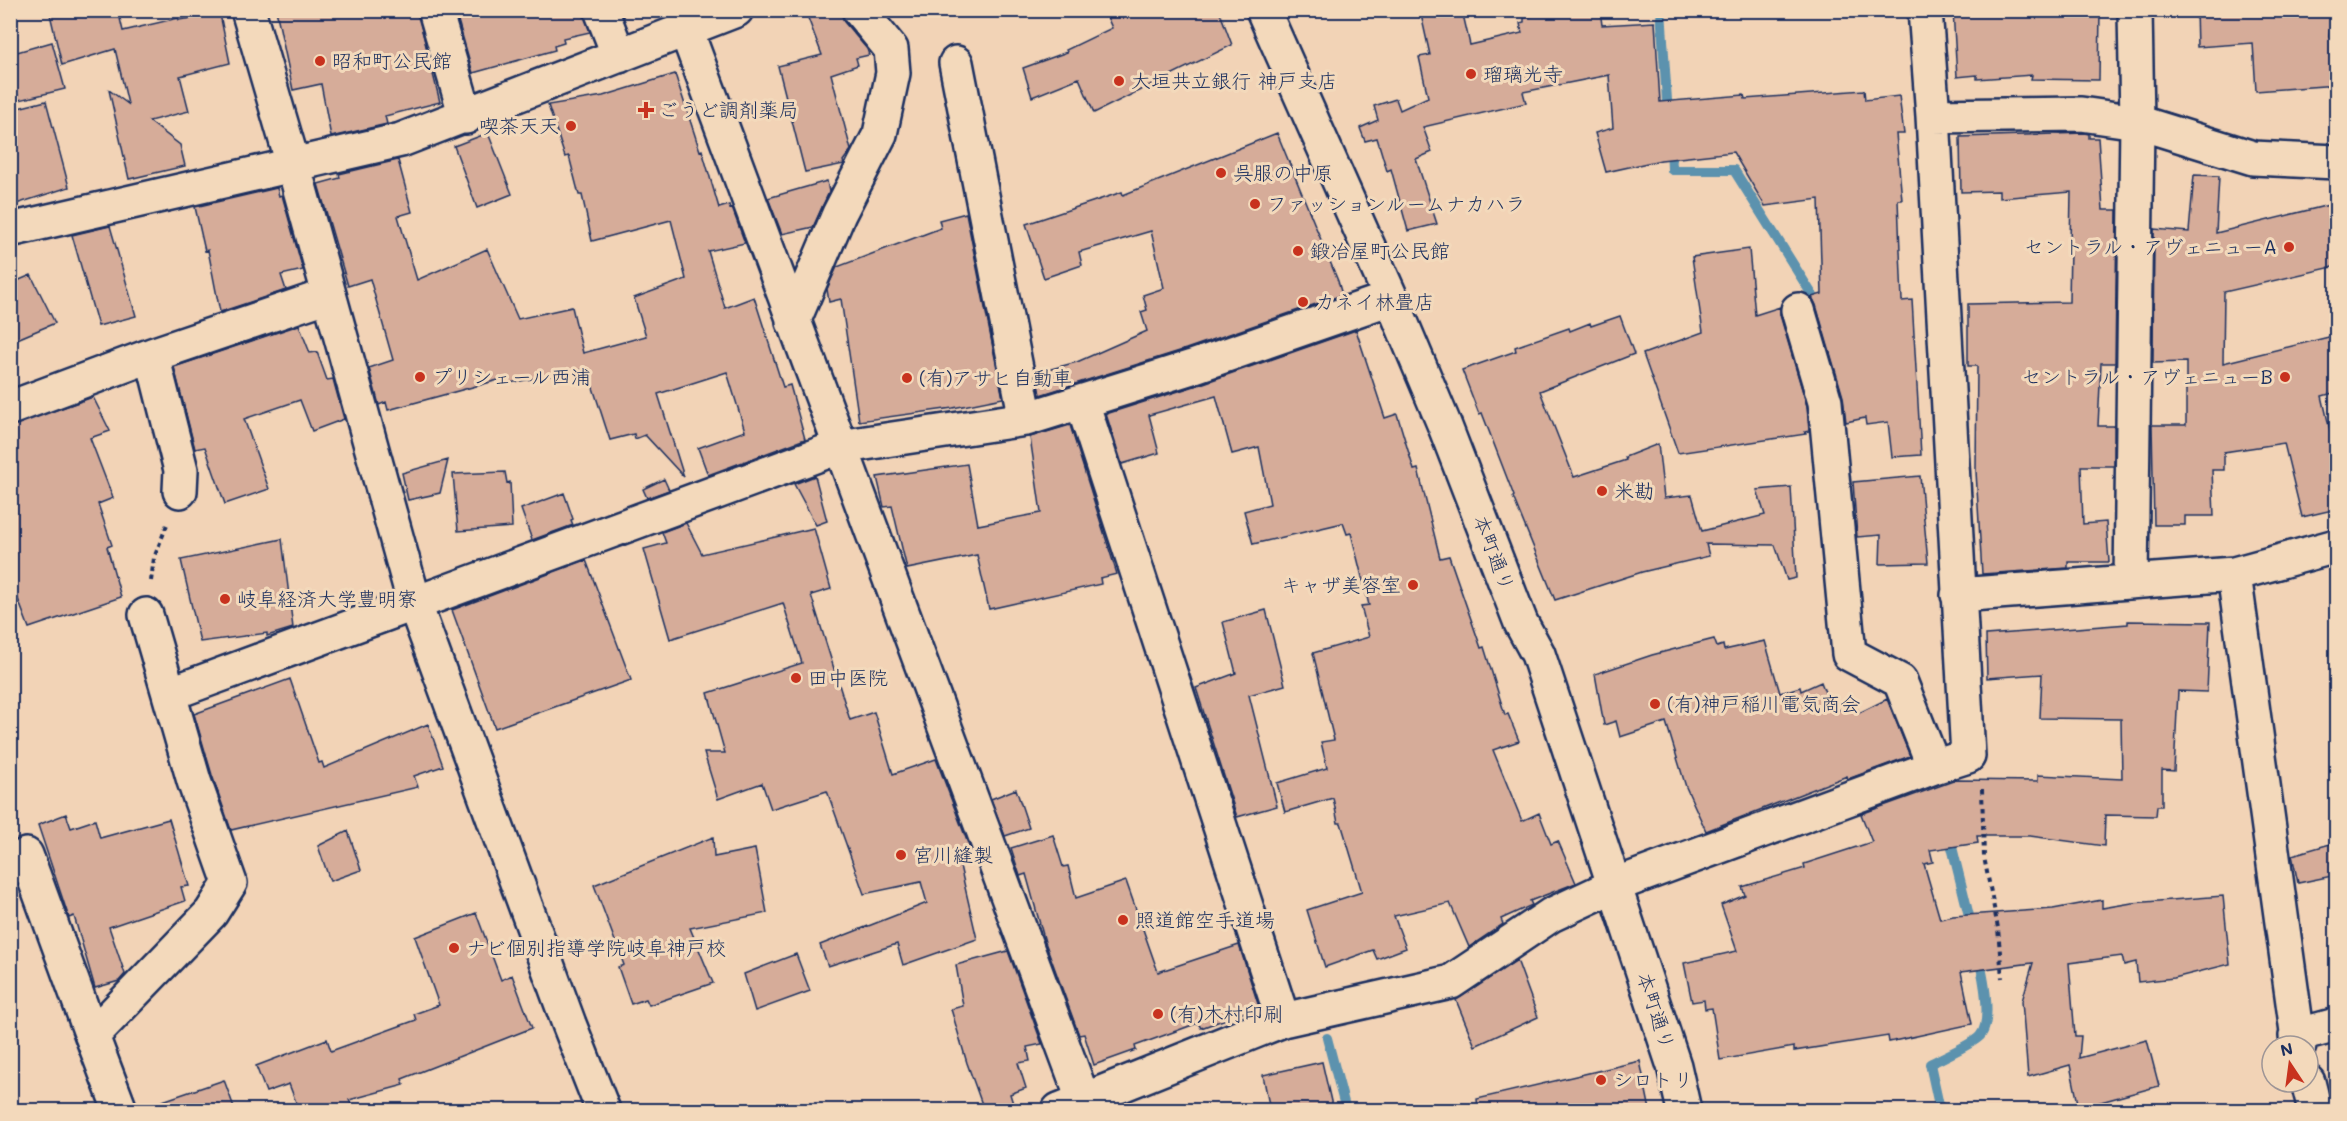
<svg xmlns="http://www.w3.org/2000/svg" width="2347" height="1121" font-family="Mali,'Klee One',sans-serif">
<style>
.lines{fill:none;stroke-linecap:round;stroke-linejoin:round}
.stream{stroke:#5b92ae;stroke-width:10}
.building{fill:#d6ac99;stroke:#1b2f5e;stroke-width:1.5}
.minor-casing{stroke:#1b2f5e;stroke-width:38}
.path{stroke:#1b2f5e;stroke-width:4;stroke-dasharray:4.5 4.5;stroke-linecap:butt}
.minor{stroke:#f3d9bb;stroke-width:33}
.poi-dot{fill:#c8321e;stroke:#f3d9bb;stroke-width:2}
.labels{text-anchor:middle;stroke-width:6;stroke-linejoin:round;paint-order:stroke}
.poi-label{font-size:20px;fill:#1b2f5e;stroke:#f3d9bb;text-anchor:start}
.street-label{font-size:20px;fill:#1b2f5e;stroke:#f3d9bb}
</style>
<rect width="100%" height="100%" fill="#f2d3b6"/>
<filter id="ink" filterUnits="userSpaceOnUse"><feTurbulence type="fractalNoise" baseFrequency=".0167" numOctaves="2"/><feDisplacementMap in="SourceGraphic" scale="12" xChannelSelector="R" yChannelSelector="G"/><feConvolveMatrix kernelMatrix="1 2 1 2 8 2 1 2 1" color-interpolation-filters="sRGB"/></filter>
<g filter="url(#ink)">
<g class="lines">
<path class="stream" d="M1661,10L1668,115
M1671,145L1672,170H1734L1813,296L1831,367
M1949,835L1972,928
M1327,1038L1346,1110
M1940,1110L1930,1064C1941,1058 1973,1044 1980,1036C1993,1022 1983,975 1979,958"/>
</g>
<path class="building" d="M49,10H118L123,31L178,18L179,20L220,14L230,63L180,76L189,111L149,121L180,145L185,166L129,179L109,90L128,104L115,49L62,65Z
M276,10H417L440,102L385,116L387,124L331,137L321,84L293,90Z
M455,10H583L590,32L563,38L564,43L554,46L555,50L473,73Z
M805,10H841L844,22L867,49L869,55L856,58L858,65L831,74L851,150L843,161L844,164L805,172L778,66L822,55Z
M1104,10H1219L1232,45L1094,113L1079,78L1032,97L1023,68L1067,52L1066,50L1112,28Z
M1420,10H1462L1470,45L1522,33L1520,23L1524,22V18L1554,10H1600L1602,25L1655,22L1660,102L1744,95L1745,99L1864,90L1865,100L1899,96L1904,134H1896L1902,200H1898L1902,301L1912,300L1921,455L1892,457L1888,422L1866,425L1865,418L1846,422L1843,397L1816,305L1812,297L1822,294L1819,199L1765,206L1733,152L1661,160L1606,172L1595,133L1613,128L1609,75L1523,92L1526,103L1423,127L1432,152L1416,159L1437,224L1408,231L1391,169L1387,171L1377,138L1365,141L1360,128L1378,120L1374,106L1396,99L1400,110L1428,97L1419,57L1430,55Z
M1953,10H2100L2099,80L2031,79L2032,75L1977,79V75L1957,77Z
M2196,10H2332L2329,36L2337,35V85L2256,91L2253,43L2197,47Z
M52,42L65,89L19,100L10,67V54Z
M675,74L700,151L702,150L719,208L729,205L730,209L732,208L745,243L708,251L725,308L754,297L783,387L790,385L805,439L708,475L698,448L745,431L727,372L658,394L684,477L645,435L635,439L634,434L610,440L587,369L504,384L502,379L388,410L386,402L379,405L369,368L393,360L370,279L348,286L318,184L340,178L339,174L398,160L412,212L398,216L417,280L487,249L518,319L572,307L583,353L646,336L634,298L686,279L671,220L592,241L582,195H579L569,156L565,157L548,105L603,96Z
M46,101L69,187L10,206V110Z
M488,133L512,194L477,208L454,146Z
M1277,133L1338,281L1342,295L1186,349L1040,395L1036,373L1077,362L1147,331L1141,312L1147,310L1143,295L1164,288L1151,231L1079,252L1082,265L1044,278L1026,224L1122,192L1123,195Z
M2084,133L2089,134V138H2098L2103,210H2117L2115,363H2101L2098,426H2114V466H2081L2083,524L2106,522L2109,562H2068V568L1982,574L1976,471L1977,366H1968V304L2069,302L2071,192L1999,198V191L1961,192L1960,137Z
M2194,175L2219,176L2216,233L2337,203V266L2224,292L2223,363L2337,335V392L2322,396L2337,460V509L2302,517L2284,443L2224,452V470H2212L2214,516H2185V525H2154L2152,425H2186V362L2153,363L2154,229L2189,232Z
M827,181L829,192L813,227L782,234L768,198Z
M277,188L279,196L282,195L303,270L281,275L286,290L220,312L208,250L205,251L195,207Z
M966,213L1003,398L953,408L859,421L841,299L829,302L827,289L837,267L941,228L939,220Z
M110,226L136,316L98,326L72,235Z
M1749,249L1755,315L1780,307V315L1807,406L1809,431L1805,432L1806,434L1678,453L1643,354L1703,332L1692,257Z
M31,275L55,323L10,342V284Z
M1620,316L1634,354L1540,391L1574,477L1626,460L1625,457L1658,444L1664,498L1692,495L1702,531L1765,515L1757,490L1791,487L1796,578L1787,580L1775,545L1706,544L1709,556L1642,572L1555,600L1513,497L1514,496L1482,413L1479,414L1462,370L1516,351L1515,347L1569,328L1570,331L1590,323L1591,326Z
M299,325L310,353L317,352L327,380L333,379L344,419L312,431L300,400L244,419L269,489L225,504L205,447L195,449L174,367Z
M1356,330L1385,418L1397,414L1414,470L1418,469L1440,558L1449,556L1481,648L1484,647L1505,715L1508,714L1519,741L1493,750L1522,821L1539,813L1551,844L1558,841L1576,883L1530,901L1532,905L1501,919L1503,924L1469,947L1450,903L1394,916L1406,948L1377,959L1373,950L1325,967L1307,910L1362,892L1341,823H1338L1333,798L1285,812L1277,783L1327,768L1321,742L1334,740L1313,653L1369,637L1361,606L1369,605L1351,533L1347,534L1343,523L1253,544L1244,511L1270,504L1259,447L1232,454L1216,396L1149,415L1159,453L1122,464L1106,414L1198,385Z
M93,397L110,431L90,438L113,498L98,504L112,545L107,547L121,597L29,628L10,578V426Z
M1070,425L1117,574L1100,578L1101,584L989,609L977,555L907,569L892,506L884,507L877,477L967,464L978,525L1041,513L1030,437Z
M448,460L440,493L408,500L402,473Z
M505,472L507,483L510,482L512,527L458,531L453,474Z
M815,476L827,521L816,525L794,484Z
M1920,476L1928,563L1880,564L1881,535L1857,537L1853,482Z
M664,479L669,490L647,498L643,489Z
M564,493L573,519L571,520L573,525L532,540L521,509Z
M686,523L702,554L814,528L831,589L811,595L850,720L874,712L893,774L936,759L970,849L957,853L977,939L903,965L897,944L828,966L820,945L927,903L921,882L864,894L827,791L771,809L762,783L718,799L704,753H725L708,693L802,663L783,603L670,639L644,549L666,543L662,532Z
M282,539L293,628L267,636V633L200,642L181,560Z
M586,560L631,680L495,728L452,610Z
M1266,610L1285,685L1249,695L1277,806L1237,817L1196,688L1236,673L1223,622Z
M2128,621L2210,622L2207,692L2178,691L2174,771L2162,770V806H2157L2156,816L2105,815L2104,846L2030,836H1977L1978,843L1930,850L1933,862L1924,864L1940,919L1953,916L2053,909L2102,900V908L2132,903L2223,896L2230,964L2174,978L2138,982L2136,962L2124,965L2122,956L2069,963L2075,1036H2081L2079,1058L2147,1040L2159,1086L2079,1108L2070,1065L2028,1077L2022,1001L2033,963L1961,972L1972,1024L1889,1042L1888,1036L1794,1051V1047L1720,1060L1712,1008L1705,1009L1704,1000L1692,1002L1684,963L1737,951L1721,905L1745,895L1742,887L1805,868L1804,864L1872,842L1861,814L1956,780L2038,781V775L2122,779L2121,719L2040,718L2042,674L1987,678L1986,635L2128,624Z
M1714,639L1717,647L1723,645L1724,650L1765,641L1780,693L1800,687L1801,691L1821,682L1833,713L1854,703L1859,713L1887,699L1910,756L1848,779L1847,776L1706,831L1686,787L1666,722L1620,737L1616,721L1604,725L1595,674L1652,655Z
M290,679L319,763L322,762L324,768L428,724L443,766L414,776L418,787L231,830L212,775L194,714Z
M1016,789L1029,828L1005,836L991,799Z
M66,814L71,828L95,820L100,838L169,819L189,886L181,887L185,901L109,927L125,974L119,981L95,988L74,916L69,918L38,825Z
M348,831L361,870L330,881L318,846Z
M1053,835L1063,867L1068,866L1076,898L1126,881L1158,972L1239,945L1259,1007L1201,1028L1198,1023L1135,1046L1136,1050L1094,1065L1084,1034L1079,1035L1045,942L1026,874L1020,876L1011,848Z
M713,837L714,857L755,849L767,913L690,928L713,983L649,1005L646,999L631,1004L618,967L624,965L594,885Z
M2337,842V875L2298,883L2292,855Z
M476,913L501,980L512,975L532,1028L402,1079L404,1085L349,1100L354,1110H299L289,1084L266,1092L256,1066L327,1039L331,1051L416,1020L414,1014L439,1005L415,937Z
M1008,951L1042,1044L1027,1047L1030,1061L1018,1063L1026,1088L1010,1094L1015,1110H984L967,1063L951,1009L963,1006L956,965Z
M796,954L810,991L755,1011L744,974Z
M1517,960L1538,1017L1475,1046L1456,1000Z
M1640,1061L1650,1110H1478L1477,1099Z
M1322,1062L1333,1110H1270L1263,1075Z
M224,1080L235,1110H149L148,1106Z"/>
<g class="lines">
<defs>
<path id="minor" d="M248,10L293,164L415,605L569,1024L603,1110
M435,10L466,117
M601,10L619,56
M1263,10L1391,298L1444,424L1521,623L1538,654L1674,1066L1684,1110
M686,30L1087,1110
M956,63L1026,419
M1933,116L2081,114L2137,122L2253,158L2336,162
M10,230L401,140L736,10
M1798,310L1825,402L1849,654L1900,681L1934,767
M793,322L839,214L880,134L893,73L891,49L859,10
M152,355L181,470L180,491
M1082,402L1283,1020
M10,408L152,355L329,295
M2234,574L2299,1046
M2131,581L2137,122L2135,10
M1958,595L2234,574L2336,546
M146,615L169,694
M26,855L92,1036
M2296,1036L2336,1025
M2308,1082L2315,1110
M120,1110L92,1036L211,913L230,883L194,781L169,694L839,447L1026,419L1192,367L1391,298
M1059,1110L1283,1020L1451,982L1551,915L1615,885L1934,767L1968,756L1933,116L1925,10"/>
</defs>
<use href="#minor" class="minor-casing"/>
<path class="path" d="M151,581L154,558L168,522
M1982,789L1984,857L1998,928L2002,978"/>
<use href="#minor" class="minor"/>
</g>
</g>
<g class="poi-dot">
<circle cx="320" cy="61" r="6"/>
<circle cx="1471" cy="74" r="6"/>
<circle cx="1119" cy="81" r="6"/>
<path d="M643 101h6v6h6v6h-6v6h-6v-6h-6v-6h6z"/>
<circle cx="571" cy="126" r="6"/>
<circle cx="1221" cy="173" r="6"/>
<circle cx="1255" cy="204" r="6"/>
<circle cx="2289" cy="247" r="6"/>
<circle cx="1298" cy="251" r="6"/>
<circle cx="1303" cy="302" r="6"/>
<circle cx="420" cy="377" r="6"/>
<circle cx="2285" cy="377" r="6"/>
<circle cx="907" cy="378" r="6"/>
<circle cx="1602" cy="491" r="6"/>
<circle cx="1413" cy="585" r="6"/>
<circle cx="225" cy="599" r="6"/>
<circle cx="796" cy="678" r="6"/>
<circle cx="1655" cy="704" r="6"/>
<circle cx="901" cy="855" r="6"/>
<circle cx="1123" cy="920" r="6"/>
<circle cx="454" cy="948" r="6"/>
<circle cx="1158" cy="1014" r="6"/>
<circle cx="1601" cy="1080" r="6"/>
</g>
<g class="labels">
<g class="poi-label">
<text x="332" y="68">昭和町公民館</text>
<text x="1483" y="81">瑠璃光寺</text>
<text x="1131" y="88">大垣共立銀行 神戸支店</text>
<text x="658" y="117">ごうど調剤薬局</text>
<text x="559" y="133" text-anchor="end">喫茶天天</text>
<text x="1233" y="180">呉服の中原</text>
<text x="1267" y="211">ファッションルームナカハラ</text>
<text x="2277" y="254" text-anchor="end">セントラル・アヴェニューA</text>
<text x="1310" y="258">鍛冶屋町公民館</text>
<text x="1315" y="309">カネイ林畳店</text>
<text x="432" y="384">プリシェール西浦</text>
<text x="2273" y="384" text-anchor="end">セントラル・アヴェニューB</text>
<text x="919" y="385">(有)アサヒ自動車</text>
<text x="1614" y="498">米勘</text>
<text x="1401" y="592" text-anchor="end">キャザ美容室</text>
<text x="237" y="606">岐阜経済大学豊明寮</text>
<text x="808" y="685">田中医院</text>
<text x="1667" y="711">(有)神戸稲川電気商会</text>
<text x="913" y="862">宮川縫製</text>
<text x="1135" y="927">照道館空手道場</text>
<text x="466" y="955">ナビ個別指導学院岐阜神戸校</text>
<text x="1170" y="1021">(有)木村印刷</text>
<text x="1613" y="1087">シロトリ</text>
</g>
<g class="street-label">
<text transform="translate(1494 553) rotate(69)" y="7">本町通り</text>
<text transform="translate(1656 1011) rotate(72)" y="7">本町通り</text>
</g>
</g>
<rect width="2347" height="1121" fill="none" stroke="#f3d9bb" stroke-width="36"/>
<rect x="18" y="18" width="2311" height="1085" fill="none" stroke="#1b2f5e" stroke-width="2" filter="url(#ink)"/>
<g transform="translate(2290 1064) rotate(347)"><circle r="28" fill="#f3d9bb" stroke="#9d9596" stroke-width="1.5"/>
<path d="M0-4.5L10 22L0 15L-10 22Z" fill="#c8321e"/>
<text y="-9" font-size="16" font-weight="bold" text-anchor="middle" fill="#1b2f5e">N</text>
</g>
</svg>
